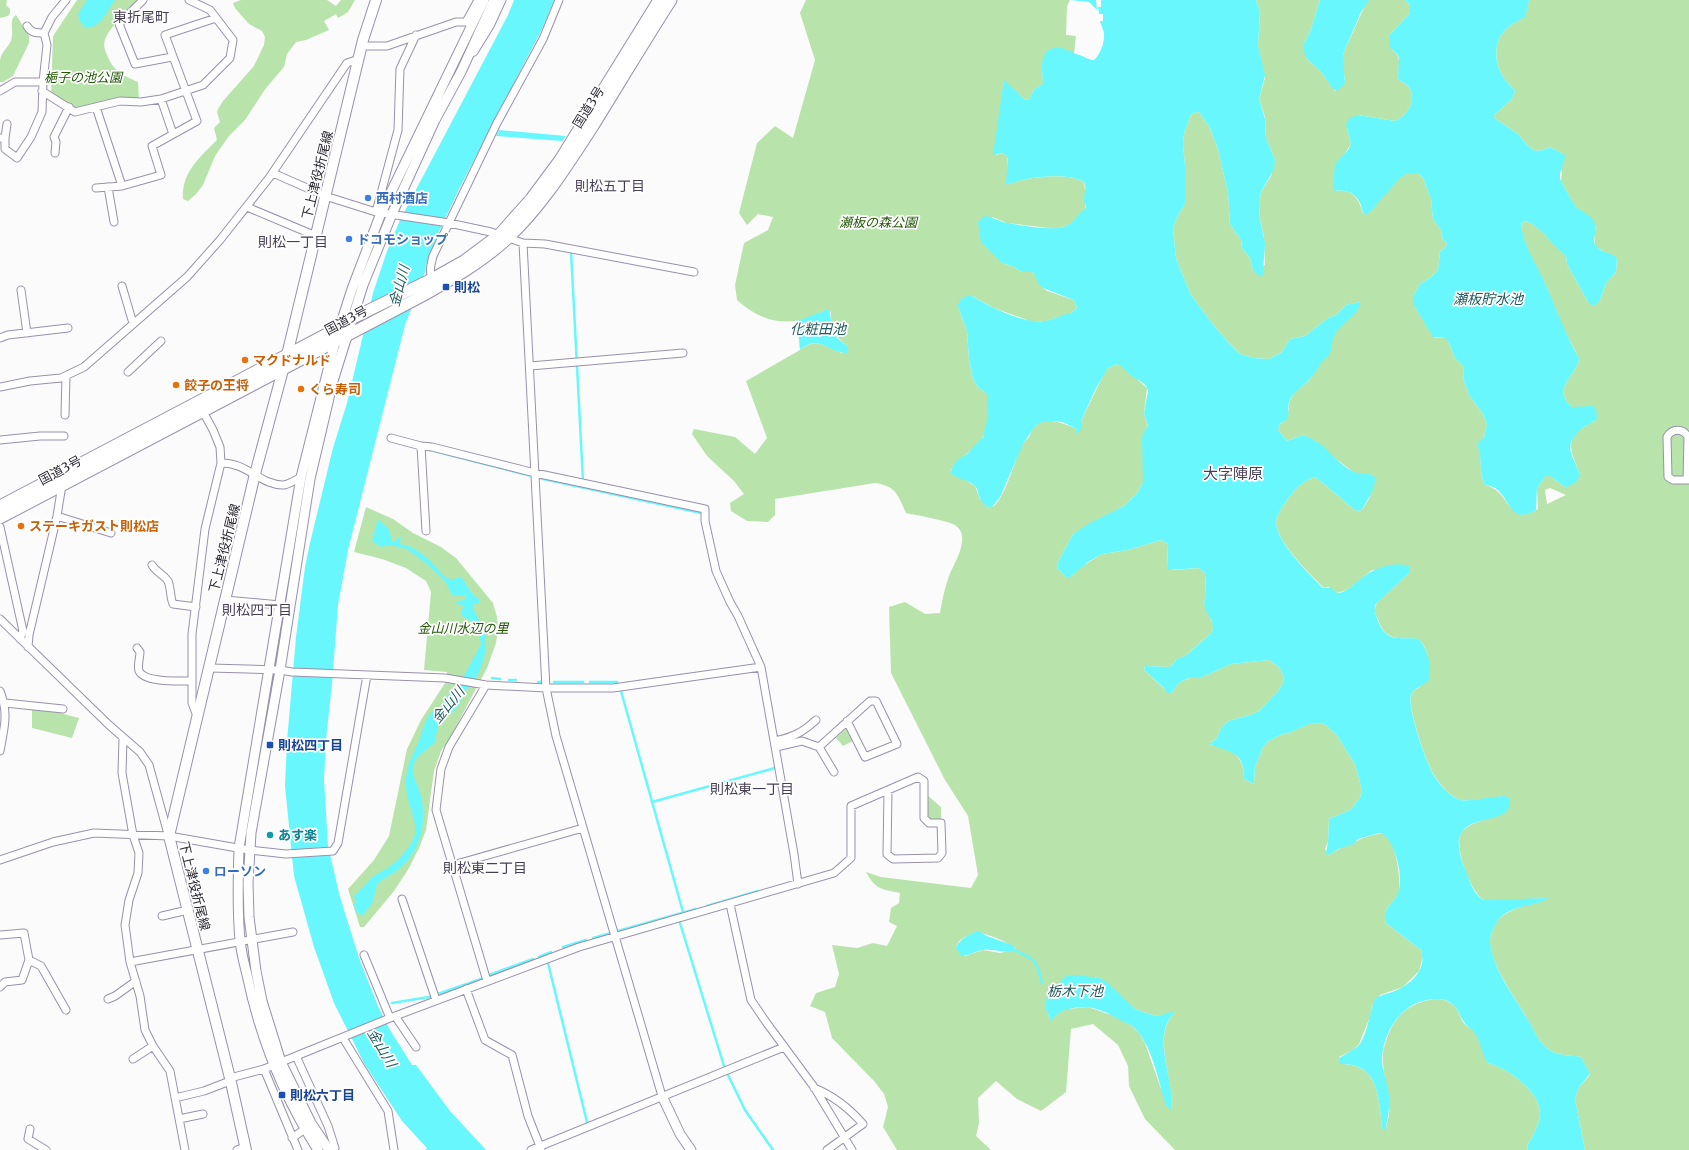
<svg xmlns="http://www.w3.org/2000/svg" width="1689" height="1150" font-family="Merriweather,'Noto Sans JP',serif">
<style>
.green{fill:#b8e4ab;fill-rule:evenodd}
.water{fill:#68f7fd}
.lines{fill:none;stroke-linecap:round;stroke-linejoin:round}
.stream{stroke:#68f7fd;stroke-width:2.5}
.minor-casing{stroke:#9990ac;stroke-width:9}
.tertiary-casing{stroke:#9990ac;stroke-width:11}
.secondary-casing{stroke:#9990ac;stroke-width:12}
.trunk-casing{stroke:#9990ac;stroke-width:13}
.minor{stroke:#fff;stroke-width:7}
.tertiary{stroke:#fff;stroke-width:9}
.secondary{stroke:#fff;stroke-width:10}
.trunk{stroke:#fff;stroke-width:11}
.shop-dot{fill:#3f7fe0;stroke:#fff;stroke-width:1.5}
.transit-dot{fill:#1a4fb4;stroke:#fff;stroke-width:1.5}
.food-dot{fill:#e8710a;stroke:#fff;stroke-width:1.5}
.culture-dot{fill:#0f9aa8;stroke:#fff;stroke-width:1.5}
.labels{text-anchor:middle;stroke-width:3.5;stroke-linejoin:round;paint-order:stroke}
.park-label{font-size:13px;font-style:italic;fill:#215805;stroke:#fff}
.street-label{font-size:13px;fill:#2c2833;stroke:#fff}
.shop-label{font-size:13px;font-weight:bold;fill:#366cbe;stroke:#fff;text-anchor:start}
.transit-label{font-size:13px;font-weight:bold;fill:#164399;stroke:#fff;text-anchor:start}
.food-label{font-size:13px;font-weight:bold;fill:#c56008;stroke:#fff;text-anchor:start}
.culture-label{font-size:13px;font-weight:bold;fill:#0d838f;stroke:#fff;text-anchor:start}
.neighbourhood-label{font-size:14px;fill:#463e56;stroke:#fff}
.water-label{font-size:14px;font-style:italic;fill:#1f5c5e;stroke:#fff}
.quarter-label{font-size:15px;fill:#463e56;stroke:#fff}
</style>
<rect width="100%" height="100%" fill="#fbfbfb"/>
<path class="green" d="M0,0H7L6,5L10,9V13L8,16L0,18Z
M77,0H139C129,10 109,27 105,40C103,45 105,51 107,55C113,71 124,76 138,82L139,100L76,109L51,93L53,36Z
M241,0H327L336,6L341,0H355L348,12L338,18L336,14L324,21L329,30L306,40L296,42L287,54L284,67L266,88L245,120L229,136L215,156L203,185L196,194L188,201L183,199C181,173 200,157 217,140L214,128L220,122L217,112L218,109L223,101L254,66L264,45L265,37L262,31L249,24L241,15L235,8L233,3Z
M806,0H1070L1067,6L1066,35L1076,36L1074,54L1042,65L1043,83L1034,90L1029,99L1025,100L1004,81L996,155L1002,153L1007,156C1009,166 1006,174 1009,184C1028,177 1066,172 1084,182C1085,184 1086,206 1085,209L1070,224L1064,227L1056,229L1007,223L992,217L984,245L1005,264L1012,266L1022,272H1031L1034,273L1043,288L1047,291L1074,300L1077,308L1070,314L1046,321H1030L994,308L972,296L958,307L967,331L969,360L973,379L978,387L987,394C991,411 988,435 975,447C965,456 958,459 950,471L975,486L980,499L988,508C990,507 992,507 994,506C1005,497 1015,460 1021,447C1023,443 1026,441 1029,437C1031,434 1032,429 1035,426C1046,415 1063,424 1075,428L1077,433L1081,421L1105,372L1108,368L1117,364L1121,365L1147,388L1144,413L1148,427L1143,433V482L1138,492L1124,506L1073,534L1058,562L1057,568L1066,577L1074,574L1079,568L1102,554L1128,550L1161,540L1168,544L1167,568L1173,570L1199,568L1205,573L1206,593L1204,603L1213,624V629L1210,634L1185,656L1176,660L1170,667L1145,666L1144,670L1170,694L1180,682L1190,678H1200L1231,664L1269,660L1279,667L1284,677L1283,683L1278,691L1259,711L1250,715L1228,721L1221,728L1217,738L1210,743V745C1232,748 1244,756 1244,779L1254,784L1255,767L1263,747L1267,742L1280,735L1291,732L1308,724L1323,723L1336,734L1355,764L1362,790L1360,798L1350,810L1329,819L1328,842L1325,849L1329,855C1336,849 1375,831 1383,834C1396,838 1401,879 1399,891C1395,905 1381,906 1386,923L1421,950L1423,956L1419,971L1403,987L1380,995L1372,1006L1370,1017L1359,1044L1353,1050L1339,1057L1341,1064C1379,1063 1379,1099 1382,1128L1386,1129C1387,1122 1390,1115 1389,1108C1388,1092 1380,1062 1384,1048C1391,1022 1402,1006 1429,1000C1437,998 1446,999 1452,1004C1459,1009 1459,1015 1463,1022C1466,1026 1471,1028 1475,1032C1481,1040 1484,1053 1488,1063C1507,1068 1542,1092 1540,1115C1539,1126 1532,1137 1527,1146L1528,1150H1175L1145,1119L1129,1086L1128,1066L1118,1045L1093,1024L1071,1029L1066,1092L1041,1111L1017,1099L996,1081L978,1098L979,1123L976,1136L991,1150H897L883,1127L888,1107L884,1094L874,1081L832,1038L825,1012L810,1006L816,993L835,987L839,974L832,945L857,948L873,943L887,946L897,926L889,922L891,908L899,903L900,893C881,889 876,890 866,872L881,877L971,888L978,875L968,816L945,780L891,673L889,607L905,602L925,614L940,613C942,602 944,590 948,579C952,566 973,537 955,525C948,521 916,515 906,513C898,495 896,486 875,483L775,499V515L768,522L747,521L731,511L730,503L744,494L734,481L707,456L692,434L694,429L735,437L755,454L767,438L746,381L800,350C816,337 825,346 842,353L847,346C833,334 831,330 831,312C822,309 819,314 811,317C783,327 759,320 737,300L735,285L744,243L768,230L773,217L758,214L747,225L739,213L757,143L775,126L793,138L815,60L800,13ZM975,932C986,933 1008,942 1016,949L1000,953L983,950L965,956L956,948C957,939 968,936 975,932ZM1088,977L1100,978L1135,1009L1149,1014L1158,1016L1174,1013C1151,1037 1175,1081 1171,1110L1160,1086L1145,1043L1139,1033L1131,1025L1114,1016L1088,1007L1066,1009L1058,1012L1050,1019L1045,1006Z
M1256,0H1320L1310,32L1304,43L1307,59L1322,73L1335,91L1345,80L1342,62L1343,54L1366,3L1369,0H1405L1410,5V13L1390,34L1392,50C1403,56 1398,68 1398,78C1400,82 1405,82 1408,86C1418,99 1408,116 1395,121L1358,115L1347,128L1351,144L1344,155L1335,191C1352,188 1359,199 1363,213L1370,212L1394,182L1403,175L1407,173H1418L1423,178L1431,199L1433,219L1441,230L1443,240L1447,243L1446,247L1440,252L1438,270L1431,277L1420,284L1413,296L1416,309L1435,338H1446L1449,343L1455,358L1463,366L1464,381L1469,395L1483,414L1487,424L1484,437L1478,444C1483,458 1478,472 1485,485C1513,492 1506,528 1538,509L1537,488L1546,476H1550L1565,487L1580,474C1568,446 1564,436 1595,421L1581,407H1572C1550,388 1578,375 1579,358L1562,326L1545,283L1527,250L1522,233L1521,224L1525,221C1542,226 1552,245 1566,256L1567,264L1588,302L1600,300L1606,283L1616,272L1617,259C1610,253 1602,252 1595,246L1594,233L1596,228L1574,205L1561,181L1563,154L1550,147L1543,150L1535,151L1527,145L1518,134L1494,118V115L1512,99L1515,91C1510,85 1504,80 1501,73C1494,60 1494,40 1506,29C1511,24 1518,21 1524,17L1529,0H1689V1150H1585L1575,1099L1579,1087L1590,1075L1581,1057C1571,1055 1557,1056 1548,1049C1538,1042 1533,1028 1526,1017C1515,997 1489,963 1490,940C1491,933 1494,925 1498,920C1510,907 1532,904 1548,898L1486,901C1472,898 1453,845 1461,833C1467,823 1494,817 1505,812V796C1496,797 1467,802 1460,800C1449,796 1440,784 1434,775C1426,763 1408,709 1411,696C1412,689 1419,689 1422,684C1432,668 1430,652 1419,639C1396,637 1386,643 1377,617C1374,612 1374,607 1378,602L1409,573L1372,570L1347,590L1337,593L1328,587L1324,588C1311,575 1275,541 1276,521C1277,514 1283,506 1287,500C1295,489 1302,481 1315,477L1318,479L1356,511L1362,510L1369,499L1375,479L1372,475L1358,474L1353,472L1330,454L1317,442L1303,435L1287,441L1278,430L1279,425C1293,417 1285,405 1294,393C1298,388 1304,386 1308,381C1314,375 1317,367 1322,361C1325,358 1329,355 1330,352C1332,347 1331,341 1333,336C1340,323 1355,317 1360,303L1359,302L1346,305L1336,315L1328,318L1305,336L1290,339L1282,352L1269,359L1254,358L1240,354L1227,341L1211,322L1191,295L1183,276L1176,258L1173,228L1177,217L1185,204V166L1183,144L1184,134L1190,116L1193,113L1199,112L1210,128L1218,149L1228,193L1230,224L1241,240L1242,248L1250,258L1253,270L1265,265L1264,237L1260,220L1259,205L1261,192L1271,176L1275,160L1266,138L1265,117L1259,99L1265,78L1258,46L1260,12ZM1550,488L1566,495L1547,504L1545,490Z
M16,15L29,35V43L13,76L3,82H0C0,75 0,67 0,60C2,49 11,47 12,36C13,28 9,20 16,15Z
M366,507L393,519L413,533L441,547L456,558L493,603L497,617L498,629L496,643L487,668L451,736L441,751L434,771L426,830L419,848L409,868L394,891L364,927H360L348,889L374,860L389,836L407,749L421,720L447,680V672L424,670L431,592L426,581L406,568L382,559L354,552Z
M32,709L60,713L79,718L72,738L32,728Z
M846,729L853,741L843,746L836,738Z
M927,795L941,807V819L930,820L927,816Z"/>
<path class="water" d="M87,0H115C107,10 102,27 86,28L80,22L78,14Z
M514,0H554L543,27L459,189L436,238L427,263L424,275L405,325L348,550L338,605L332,684L326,739L324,779L328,846L340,897L360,961L378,1006L390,1030L412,1065H416L450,1111L486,1150H425L427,1148L402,1121L364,1063L334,1003L314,947L294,876L285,786L287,741L296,637L305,567L310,543L333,448L347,403L373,293L386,254L400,220L508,15Z
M1070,0H1096L1097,10L1089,2Z
M1101,0H1256L1260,12L1258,46L1265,75L1259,99L1265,119L1266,138L1275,160L1274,169L1261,192L1259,205L1260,220L1265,243L1263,274L1261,277L1253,270L1250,258L1242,248L1241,240L1230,224L1228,193L1218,149L1210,128L1199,112L1193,113L1190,116L1184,134L1183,144L1185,166V204L1177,217L1173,228L1176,258L1183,276L1191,295L1211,322L1227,341L1240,354L1254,358L1269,359L1282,352L1290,339L1305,336L1328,318L1336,315L1346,305L1359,302L1360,303C1360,313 1339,326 1334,336C1331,342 1333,351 1328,356C1326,359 1323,360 1321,363C1317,369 1314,375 1309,380C1302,388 1294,390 1290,400C1287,406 1289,412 1288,418L1279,425L1278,430L1287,441L1303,435C1308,437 1313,439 1317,442C1330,450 1339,465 1354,472C1361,475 1369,472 1375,477C1376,489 1367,500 1362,510L1356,511L1318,479L1315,477C1302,481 1295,489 1287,500C1283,506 1277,514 1276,521C1275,541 1310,575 1323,588H1331L1337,593C1346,593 1351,586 1358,581C1372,569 1390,561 1410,566L1409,573L1375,605C1374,611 1376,615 1378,621C1387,644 1399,636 1419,639C1428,650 1432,666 1429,680C1424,686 1414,687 1411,695C1407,708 1426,762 1433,774C1439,784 1449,796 1460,800C1467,802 1495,796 1505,796L1510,799C1514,834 1437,801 1465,869C1470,880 1472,893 1483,900L1549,898C1532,908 1509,904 1497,922C1493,928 1490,935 1490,942C1493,970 1513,994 1526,1017C1533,1027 1538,1042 1548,1049C1557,1056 1571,1055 1581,1057L1590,1074L1579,1087L1575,1099L1585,1150H1528L1527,1146C1532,1137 1539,1126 1540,1115C1542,1092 1507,1068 1488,1063C1482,1055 1481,1044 1476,1035C1473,1029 1467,1027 1464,1022C1459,1015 1459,1009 1452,1004C1444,997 1433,999 1423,1001C1399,1007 1382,1035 1382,1060C1382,1071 1388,1084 1389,1096C1391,1107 1387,1117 1386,1129L1384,1131L1382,1128C1379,1099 1379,1062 1340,1064L1339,1058C1345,1054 1352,1051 1358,1046C1368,1035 1369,1012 1375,999C1380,995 1386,994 1392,992C1409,986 1428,970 1421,950L1386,923C1381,907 1393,906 1398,893C1404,878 1396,844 1383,834L1379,833L1358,839L1353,844L1338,849L1329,855L1326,853L1328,842L1329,819L1350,810L1360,798L1362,790L1355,764L1336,734L1323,723L1309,724L1291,732L1280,735L1267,742L1263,747L1255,767L1254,784L1244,779C1244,750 1230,753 1209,744L1217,738L1221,728L1228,721L1250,715L1259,711L1278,691L1283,683L1284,677L1279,667L1269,660L1231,664L1200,678H1189L1180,682L1170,694H1168L1164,688L1144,670L1145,666L1170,667L1177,659L1185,656L1191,651L1210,634L1213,629L1212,621L1206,611L1204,603L1206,593L1205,573L1199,568L1169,570L1167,568L1168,544L1161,540L1128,550L1102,554L1088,562L1070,577H1066L1057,568L1058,562L1073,534L1090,523L1124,506L1138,492L1143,482L1142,440L1143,433L1148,426L1144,413L1148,391C1146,382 1138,381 1132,376C1126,372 1124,366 1117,364L1108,368L1095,390L1081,421L1082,428L1077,434L1075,428L1062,422L1052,421L1042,422L1036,425L1023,444L1000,497L992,507L988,508C985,505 981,502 980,498C978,494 978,489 975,486C968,479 956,480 950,472L956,461L967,454L983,437L988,416L987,394L978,387L973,379L969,360L967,331L958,307C958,300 965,295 972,296C990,307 1024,324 1044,321C1052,320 1061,316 1068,313L1070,314L1077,308L1074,300L1043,288L1038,283L1034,273L1031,272H1022L1012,266L1002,263L981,242L978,222L985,216C993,217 1000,222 1008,223C1019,225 1055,231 1064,227C1074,223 1077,214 1085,209L1086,206C1081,198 1088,189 1084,182C1067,172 1027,177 1009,184L1006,183L1008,161L1007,156L1002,153L993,155L1004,80L1025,100L1029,99L1034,90L1043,83C1042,68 1038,46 1061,48C1067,49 1073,53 1079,55C1085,56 1087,60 1094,60C1100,55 1105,42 1104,33C1103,29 1101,25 1100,21H1103V14H1099L1098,7H1101Z
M1320,0H1369L1361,12L1343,54L1345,84L1337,91L1333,89L1322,73L1307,59L1303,49L1304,43L1310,32Z
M1405,0H1529L1525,17C1518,21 1511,24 1506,29C1494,40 1494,60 1501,73C1504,80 1510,85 1515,91L1512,99L1494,115V118L1518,134L1527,145L1535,151L1543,150L1550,147L1565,155C1565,163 1559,171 1560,179C1561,181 1575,207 1577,208C1583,212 1592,216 1595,224C1598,231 1590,240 1597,247C1602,253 1613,252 1617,259L1616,272L1606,283L1600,300L1594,306L1588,302L1567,264L1566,256C1552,246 1542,226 1525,221L1521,224C1524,248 1535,261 1545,283C1556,308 1565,334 1579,358C1578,375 1550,388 1572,407L1592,406L1596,408L1597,418C1594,423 1588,424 1584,427C1562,445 1571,452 1580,474C1579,481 1572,486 1565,487L1550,476H1546L1537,488L1536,510C1509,526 1511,498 1495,488C1492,486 1488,486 1485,485C1478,472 1483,457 1477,444L1484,437L1487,424L1483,414L1469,395L1464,381L1463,366L1455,358L1449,343L1445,338L1433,337L1416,309L1413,303V296L1420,284L1431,277L1438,270L1440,252L1446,247L1447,243L1443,240L1441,230L1433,219L1431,199L1423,178L1418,173H1407L1399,179L1370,212L1365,215C1362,212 1362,208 1360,203C1355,193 1346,189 1335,191L1333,188L1335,164L1348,150L1351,144L1346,124L1350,118L1358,115L1395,121C1408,116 1418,99 1408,86C1405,82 1400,82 1398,78L1399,58L1397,54L1389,47L1390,34L1410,13V5Z
M499,130L566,136L562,141L496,136Z
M829,309L833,330L837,338L847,346L848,353C828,354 821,333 800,350L797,321Z
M378,519L389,529L392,541L395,542L398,537L401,538L399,544C413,545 427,557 436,567C440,572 444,578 451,579C454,580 456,578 459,577L462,578L473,595L479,599V604H474L473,606C474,615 482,622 485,631C489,649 481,672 471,685C468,689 465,690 462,694C462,709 448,715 438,724L435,742C428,750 416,754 413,766C411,775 419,787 421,796C427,821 421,851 400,868C393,874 384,878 377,884L372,904L361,917L360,912L357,914L354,904L356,902L354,896C360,891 365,884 371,878C375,874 381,872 386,869C396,863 408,850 413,840C421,824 406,803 406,787C405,768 411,759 418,743C423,733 425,711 439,709L444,703V698L460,688L465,674L481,644L478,629L471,621L462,616L461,612L464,606L455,603C459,600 463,601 466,598V595H452L445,581L427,564L407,549L390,545L381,547L372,541Z
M979,931L987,936L1012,945L1016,950C1003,954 995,949 983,950C975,951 969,956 961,956L956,948C957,941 972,932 979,931Z
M1076,975L1100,978L1107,982L1135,1009L1149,1014L1158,1016L1174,1011V1013C1150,1038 1176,1081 1171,1110L1166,1105C1158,1081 1152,1042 1132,1026C1128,1023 1123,1022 1118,1019C1109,1013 1095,1007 1084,1007C1070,1008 1059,1009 1051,1021L1045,1007L1047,997L1066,976Z"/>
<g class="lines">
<path class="stream" d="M571,251L583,481
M430,450L543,479L701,513
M492,678L500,679
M509,680H516
M538,682H542
M554,682H583
M590,682H617
M621,691L683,912
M652,802L775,768
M707,906L758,891
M680,923L724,1066
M593,938L696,909
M563,947L586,940
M1012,949C1035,960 1036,958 1042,983
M539,957L551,952
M548,963L587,1122
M489,975L533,959
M392,1003L429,997L484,978
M728,1075L745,1110L773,1150"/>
<defs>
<path id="minor" d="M143,0L119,24L135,64L172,57
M466,22L478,0
M27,26C31,33 36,33 44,33
M362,46H387L456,22H466L472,24
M474,52L490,26L502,0
M43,82L47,45L44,33L52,17L66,0
M0,91L15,82H43L42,112L31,137L17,158L5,149V138H0
M42,91L75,112L120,101L141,102L161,99L203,85L230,58L233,40L210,10L189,0
M161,99L173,134
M96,107L122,186L161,175L152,146L197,121L165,35L216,18
M5,138L7,124
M55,153L56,142L54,137L69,107
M273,173L325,196L376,212L449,223L491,232L523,243L545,244L694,272
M108,187L114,222
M96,188L122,186
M247,207L316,236
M376,212L398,130L400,69L416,35
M523,243L546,688L556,736L662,1096
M432,279C429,271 431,264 433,256L497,123L543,39L559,0
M122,286L132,320
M21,290L27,333
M0,338L8,335L68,328
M530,366L683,353
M128,372L161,341
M0,387L30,381L61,378L84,367L187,277L220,240L269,178L347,63L359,59
M65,415L66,376
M391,438L421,446L432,447L535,473L705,509V521L716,571L730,602L738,616L761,667L794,854L798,884
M0,440L40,436H64
M421,446L426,531
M221,463C246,462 262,486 284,485C289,484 296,480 301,477
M1687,480L1688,437C1683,428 1672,428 1667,437L1668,477L1673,480H1689
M57,516L111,533
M0,527L23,631L20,639
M152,565C156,572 163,574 168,581C171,588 170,597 173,604L196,607
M225,600L280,605
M0,619L109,725L140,752L149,765L168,834
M28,647L29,635L57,516L62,485
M137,648L140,652C140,658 137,666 139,671C145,683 180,681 191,681
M210,668L280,670L292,672L445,678L486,685L546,688H613L761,667
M486,685L449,747L441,769L436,810L487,981
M0,691C9,714 4,728 0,751
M5,703L63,709
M197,716L192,703V634L205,529L221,463L220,447L213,430L201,408
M123,738L122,773L133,835L139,853L138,873L129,900L125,925L130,962L140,996L145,1030L153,1046L170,1071L185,1150
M775,741C793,737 802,733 816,720
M776,747L802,741L819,747L870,701H876L897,744L865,757L847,721
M819,747L834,772
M0,860L53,842L94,833L169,836L249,850L286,854L333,851L338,843L367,675
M453,865L583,828
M402,899L436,1000
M730,904L751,1000L766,1022L814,1087L852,1150
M162,916L188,910
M0,935L24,933L29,960L22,980L5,982L0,987
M364,955L390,1018
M29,960L41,966L66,1010
M130,962L293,932
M466,989L485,1040L512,1055L528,1116L541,1149
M108,999L115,996L136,981
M395,1016L416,1047
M343,1038L388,1111L394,1150
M296,1056L328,1126L335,1148L333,1150
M133,1059L153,1046
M264,1069L298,1150
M230,1078L264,1069L390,1018L579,947L834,873L851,858V806L918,777L924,781V818L929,823H941L942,853L938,858L893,859L887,854L888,791
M814,1088C834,1096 849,1108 863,1124L827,1150
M175,1098L204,1091L230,1081
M179,1119L203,1114
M30,1129L28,1139L46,1150
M292,1138L305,1129
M237,1150L245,1147
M531,1150L784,1047"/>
<path id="tertiary" d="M662,1096L680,1134L691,1150
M318,1150C284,1097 261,1040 248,979C245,966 241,953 240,940C237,910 238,879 239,848L301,477L335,342L352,289L381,213L484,0
M329,1150L311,1123L281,1062L262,1001L256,971L249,917L248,883L251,833L280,670L310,479L333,381L363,285L392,214L435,120L461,72L494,0"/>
<path id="secondary" d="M246,1150L230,1078L169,836L255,474L287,355L363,40L376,0"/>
<path id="trunk" d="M0,506L340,327L353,318L432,279L464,261L499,235L531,199L560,160L659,0
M0,518L424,295C454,278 482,262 507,239C542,206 567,166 593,126C619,84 644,42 671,0"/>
</defs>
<use href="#minor" class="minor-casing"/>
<use href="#tertiary" class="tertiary-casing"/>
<use href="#secondary" class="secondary-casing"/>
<use href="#trunk" class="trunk-casing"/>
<use href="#minor" class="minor"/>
<use href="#tertiary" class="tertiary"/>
<use href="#secondary" class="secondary"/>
<use href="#trunk" class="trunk"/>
</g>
<g class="shop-dot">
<circle cx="368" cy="198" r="4"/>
<circle cx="349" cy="239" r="4"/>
<circle cx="206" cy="871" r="4"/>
</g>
<g class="transit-dot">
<rect x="442" y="283" width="8" height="8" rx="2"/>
<rect x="266" y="741" width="8" height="8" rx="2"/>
<rect x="278" y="1091" width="8" height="8" rx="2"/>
</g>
<g class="food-dot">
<circle cx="245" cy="360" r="4"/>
<circle cx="176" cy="385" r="4"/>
<circle cx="301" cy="389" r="4"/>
<circle cx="21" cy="526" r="4"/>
</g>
<circle class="culture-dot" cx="270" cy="835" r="4"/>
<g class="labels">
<g class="park-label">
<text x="83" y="82">梔子の池公園</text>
<text x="878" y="227">瀬板の森公園</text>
<text x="463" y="633">金山川水辺の里</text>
</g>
<g class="street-label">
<text transform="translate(588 107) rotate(-58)" y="5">国道3号</text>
<text transform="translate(317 175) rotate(-76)" y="5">下上津役折尾線</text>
<text transform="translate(346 320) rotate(-28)" y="5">国道3号</text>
<text transform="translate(60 470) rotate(-28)" y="5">国道3号</text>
<text transform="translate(224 548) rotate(-76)" y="5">下上津役折尾線</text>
<text transform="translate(195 886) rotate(76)" y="5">下上津役折尾線</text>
</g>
<g class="shop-label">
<text x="376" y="203">西村酒店</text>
<text x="357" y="244">ドコモショップ</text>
<text x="214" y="876">ローソン</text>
</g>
<g class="transit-label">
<text x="454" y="292">則松</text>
<text x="278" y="750">則松四丁目</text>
<text x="290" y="1100">則松六丁目</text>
</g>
<g class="food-label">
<text x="253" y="365">マクドナルド</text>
<text x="184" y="390">餃子の王将</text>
<text x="309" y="394">くら寿司</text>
<text x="29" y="531">ステーキガスト則松店</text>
</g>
<g class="culture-label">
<text x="278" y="840">あす楽</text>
</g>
<g class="neighbourhood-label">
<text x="141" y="22">東折尾町</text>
<text x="610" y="191">則松五丁目</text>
<text x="293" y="247">則松一丁目</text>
<text x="257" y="615">則松四丁目</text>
<text x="752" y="794">則松東一丁目</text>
<text x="485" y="873">則松東二丁目</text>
</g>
<g class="water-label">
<text transform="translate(399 286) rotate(-75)" y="5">金山川</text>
<text x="1488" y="304">瀬板貯水池</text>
<text x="818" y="334">化粧田池</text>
<text transform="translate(448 705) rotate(-50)" y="5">金山川</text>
<text x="1075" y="996">栃木下池</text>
<text transform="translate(382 1048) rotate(59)" y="5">金山川</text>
</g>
<g class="quarter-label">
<text x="1233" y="479">大字陣原</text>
</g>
</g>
</svg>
